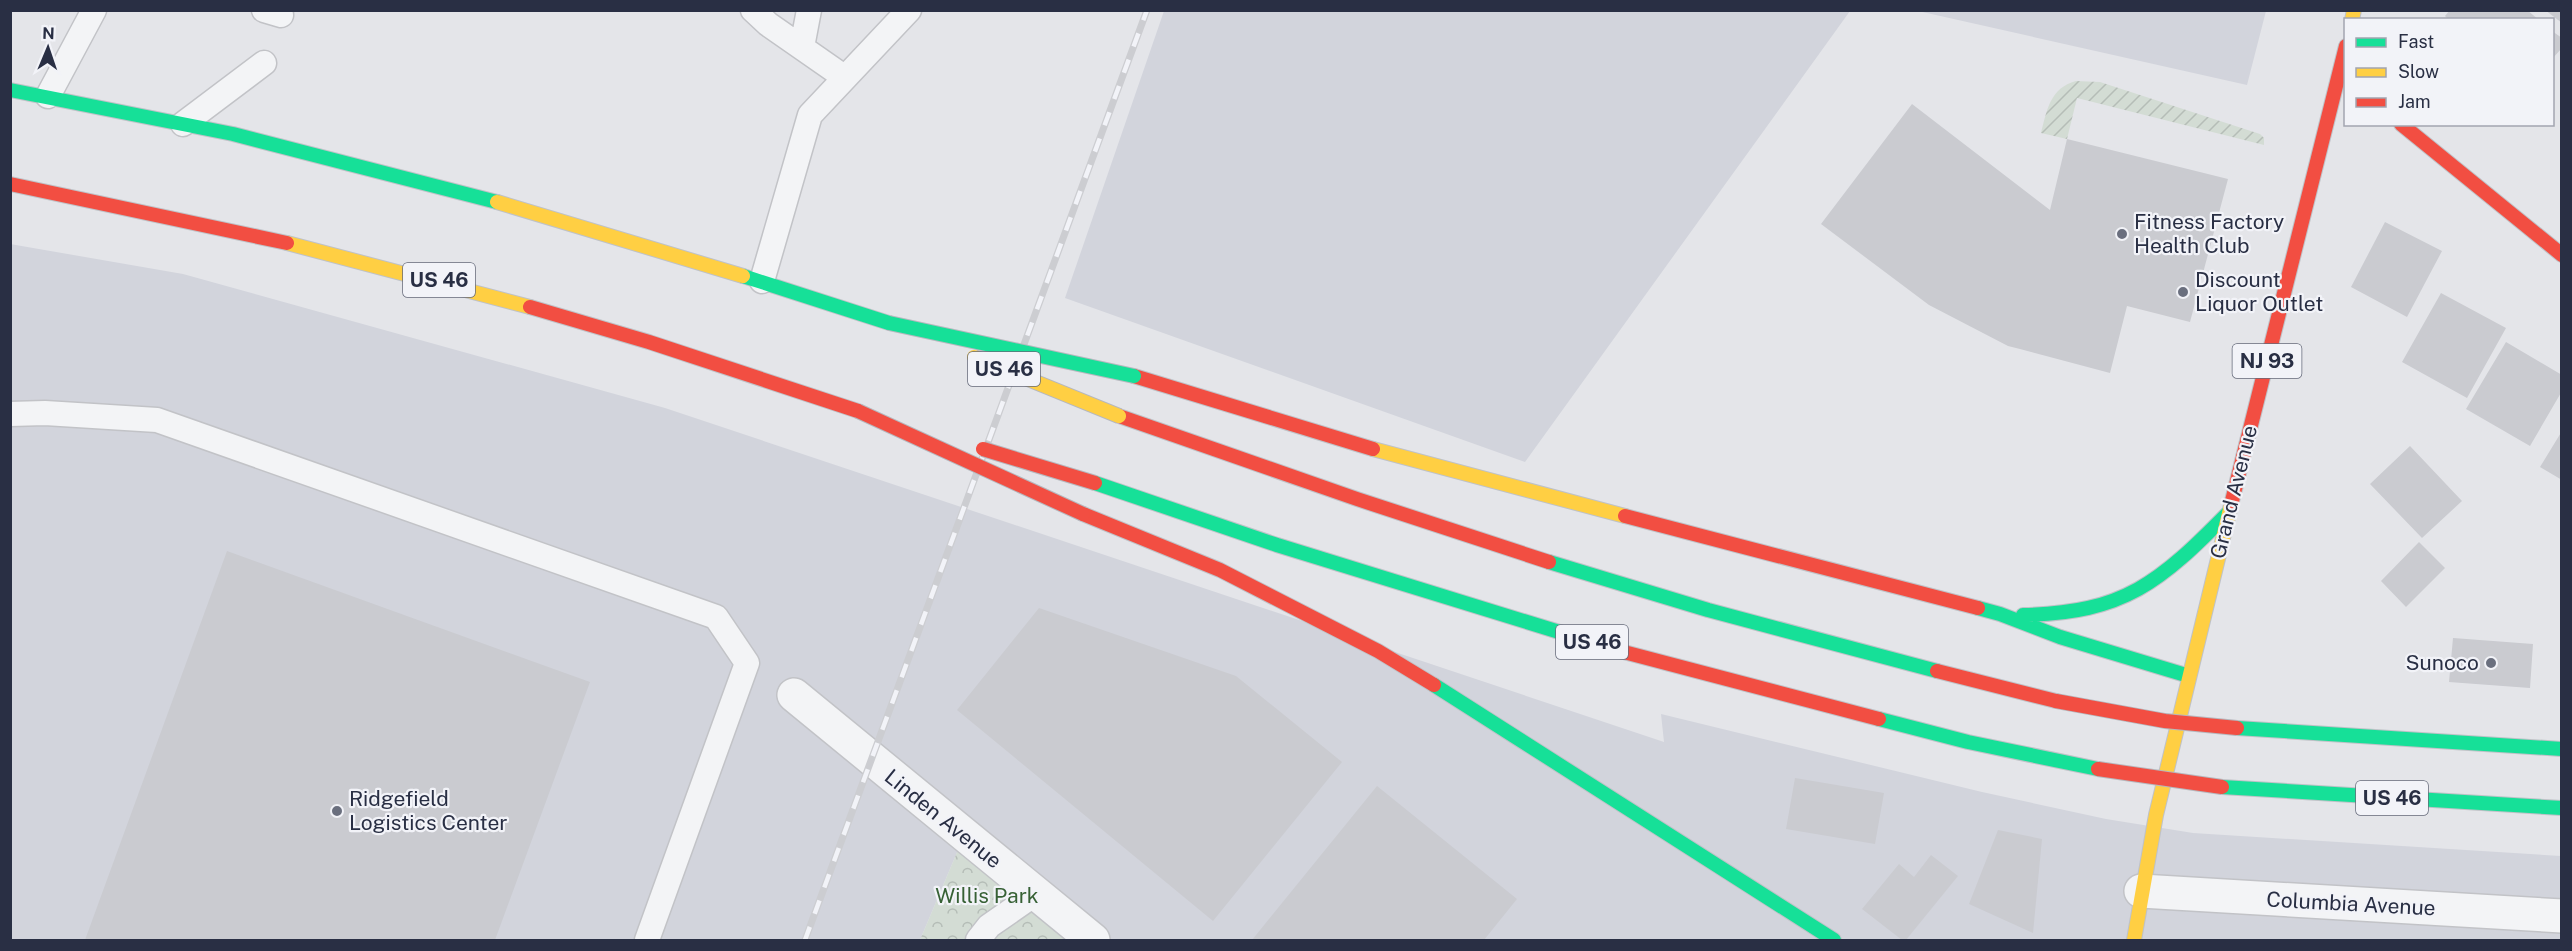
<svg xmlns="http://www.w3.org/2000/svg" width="2572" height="951" font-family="'Public Sans',sans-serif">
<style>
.built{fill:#d2d4dc}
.park{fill:url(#park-crowns)}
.garden{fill:url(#garden-furrows)}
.building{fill:#cacbd0}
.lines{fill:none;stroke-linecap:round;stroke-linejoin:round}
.lane-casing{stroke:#c2c3c7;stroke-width:27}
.street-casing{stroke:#c2c3c7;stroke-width:36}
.fast-casing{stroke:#bfc2c7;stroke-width:16}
.slow-casing{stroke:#bfc2c7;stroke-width:16}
.jam-casing{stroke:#bfc2c7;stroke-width:16}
.lane{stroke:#f3f4f6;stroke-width:24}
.street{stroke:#f3f4f6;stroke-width:33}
.fast{stroke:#16e098;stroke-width:14}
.slow{stroke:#ffcf43;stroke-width:14}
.jam{stroke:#f24e42;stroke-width:14}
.rail-casing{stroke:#cccdd1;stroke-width:7}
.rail{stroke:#f2f3f8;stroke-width:4.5;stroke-dasharray:14;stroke-linecap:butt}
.fast-bridge-casing{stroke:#b6b8be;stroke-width:16;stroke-linecap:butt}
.slow-bridge-casing{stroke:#b6b8be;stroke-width:16;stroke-linecap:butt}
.jam-bridge-casing{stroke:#b6b8be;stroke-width:16;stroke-linecap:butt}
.fast-bridge{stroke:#16e098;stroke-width:14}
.slow-bridge{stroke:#ffcf43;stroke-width:14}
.jam-bridge{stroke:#f24e42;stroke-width:14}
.poi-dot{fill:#6a6f7e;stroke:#f2f3f8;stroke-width:2}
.labels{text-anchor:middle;stroke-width:4.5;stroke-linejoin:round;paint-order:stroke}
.shield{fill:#f2f3f8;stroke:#656a7a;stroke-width:1.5}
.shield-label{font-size:20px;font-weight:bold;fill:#292f44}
.poi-label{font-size:21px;fill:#292f44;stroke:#f2f3f8;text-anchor:start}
.street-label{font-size:21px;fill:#292f44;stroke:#f2f3f8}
.park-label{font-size:21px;fill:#376135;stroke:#f2f3f8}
</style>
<defs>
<pattern id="park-crowns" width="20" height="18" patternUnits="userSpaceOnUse" patternTransform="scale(1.5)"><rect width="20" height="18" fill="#d3dcd4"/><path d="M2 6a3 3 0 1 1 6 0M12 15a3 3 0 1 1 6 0" fill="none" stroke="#b5bdb7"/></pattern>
<pattern id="garden-furrows" width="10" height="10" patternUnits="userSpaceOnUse" patternTransform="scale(1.5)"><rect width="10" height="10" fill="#d3dcd4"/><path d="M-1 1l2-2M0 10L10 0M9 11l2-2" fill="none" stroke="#b5bdb7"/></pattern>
</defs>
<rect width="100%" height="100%" fill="#e4e5e9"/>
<path class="built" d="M1164,11V10L1850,11L1525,462L1065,298Z
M1918,11H2266L2247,85Z
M10,244L183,274L665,408L1664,742L1661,714L1982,792L2106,819L2193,833L2561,856V940H1109L969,824L920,940H11Z"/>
<path class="park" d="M969,824L1109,940H920Z"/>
<path class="garden" d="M2076,81L2100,82L2260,134L2264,138V145L2077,98L2067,139L2041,133C2047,110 2050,88 2076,81Z"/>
<path class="building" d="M2450,10H2527L2539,20H2449L2445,16Z
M2545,10H2562V23Z
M2552,31L2562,38V48L2552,59Z
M1912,104L2050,210L2067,139L2228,179L2190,322L2127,306L2110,373L2020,349L2008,346L1929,305L1821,224Z
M2385,222L2442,251L2407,317L2351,287Z
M2441,293L2506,328L2467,398L2402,362Z
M2506,342L2562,375V391L2530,446L2466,409Z
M2562,431V480L2540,467Z
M2410,446L2462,501L2422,538L2370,484Z
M2419,542L2445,568L2406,607L2381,581Z
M227,551L590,682L495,940H85Z
M1039,608L1236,676L1342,762L1213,921L957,710Z
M2453,638L2533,644L2530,688L2449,682Z
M1795,778L1884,793L1875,844L1786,829Z
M1377,786L1517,899L1484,940H1252Z
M1998,830L2042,839L2033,933L1969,904Z
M1931,855L1958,876L1906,940H1902L1862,909L1899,864L1914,877Z"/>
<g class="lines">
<defs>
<path id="lane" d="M264,10L281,15
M753,10L768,24L844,77
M802,47L809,10
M48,96L94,10
M183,124L264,63
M762,281L810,115L909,10
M10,414L45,413L157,420L716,617L747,663L647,940
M978,940L989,926L1035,894"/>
<path id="street" d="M794,695L1093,940
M2141,891L2562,916"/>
<path id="fast" d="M10,90L233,134L497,202
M743,276L889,323
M1095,483L1277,545L1569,635
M1549,562L1708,610L1937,671
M1978,608L2000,614L2060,637L2189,676
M2023,615C2125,613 2160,582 2229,512
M1434,685L1834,940
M1879,719L1968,742L2098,769
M2237,728L2562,749
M2222,787L2562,808"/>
<path id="slow" d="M2352,20L2354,10
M497,202L743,276
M287,243L530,307
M1373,449L1625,516
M2134,940L2156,815L2231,505"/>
<path id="jam" d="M2401,124L2562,255
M10,184L287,243
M530,307L649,342L858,411
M1134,376L1373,449
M1119,416L1357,499L1549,562
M2231,505L2346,46
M1083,514L1220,570L1378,651L1434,685
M1625,516L1978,608
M1569,635L1620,651L1879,719
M1937,671L2056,701"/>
</defs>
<use href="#lane" class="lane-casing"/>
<use href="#street" class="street-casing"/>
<use href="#fast" class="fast-casing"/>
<use href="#slow" class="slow-casing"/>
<use href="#jam" class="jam-casing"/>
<use href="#lane" class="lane"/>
<use href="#street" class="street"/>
<use href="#fast" class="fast"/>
<use href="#slow" class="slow"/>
<use href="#jam" class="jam"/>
<defs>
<path id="rail" d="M805,940L1147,10"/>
</defs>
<use href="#rail" class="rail-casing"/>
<use href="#rail" class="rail"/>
<defs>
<path id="fast-bridge" d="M889,323L1134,376"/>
<path id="slow-bridge" d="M974,357L1119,416"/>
<path id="jam-bridge" d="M858,411L1083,514
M983,449L1095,483
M2056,701L2165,721L2237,728
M2098,769L2222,787"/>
</defs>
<use href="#fast-bridge" class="fast-bridge-casing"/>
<use href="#slow-bridge" class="slow-bridge-casing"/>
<use href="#jam-bridge" class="jam-bridge-casing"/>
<use href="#fast-bridge" class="fast-bridge"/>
<use href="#slow-bridge" class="slow-bridge"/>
<use href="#jam-bridge" class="jam-bridge"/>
</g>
<g class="poi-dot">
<circle cx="2122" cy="234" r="6"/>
<circle cx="2183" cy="292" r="6"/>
<circle cx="2491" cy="663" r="6"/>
<circle cx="337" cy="811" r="6"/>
</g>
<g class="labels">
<g class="shield">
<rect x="403" y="263" width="72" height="34" rx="4.5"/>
<rect x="2232.5" y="344" width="69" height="34" rx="4.5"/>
<rect x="968" y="352" width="72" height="34" rx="4.5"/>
<rect x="1556" y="625" width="72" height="34" rx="4.5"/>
<rect x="2356" y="781" width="72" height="34" rx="4.5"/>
</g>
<g class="shield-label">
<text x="439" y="287">US 46</text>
<text x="2267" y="368">NJ 93</text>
<text x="1004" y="376">US 46</text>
<text x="1592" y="649">US 46</text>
<text x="2392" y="805">US 46</text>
</g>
<g class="poi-label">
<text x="2134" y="229">Fitness Factory<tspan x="2134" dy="24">Health Club</tspan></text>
<text x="2195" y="287">Discount<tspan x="2195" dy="24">Liquor Outlet</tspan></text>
<text x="2479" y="670" text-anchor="end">Sunoco</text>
<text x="349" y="806">Ridgefield<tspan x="349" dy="24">Logistics Center</tspan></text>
</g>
<g class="street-label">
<text transform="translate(2234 492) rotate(-76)" y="7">Grand Avenue</text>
<text transform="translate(943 819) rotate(39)" y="7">Linden Avenue</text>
<text transform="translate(2351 904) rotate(3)" y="7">Columbia Avenue</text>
</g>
<g class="park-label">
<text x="987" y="903">Willis Park</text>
</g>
</g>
<rect width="2572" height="951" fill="none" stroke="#292f44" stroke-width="24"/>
<rect x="2344" y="18" width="210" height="108" fill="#f2f3f8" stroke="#a2a5b0" stroke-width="1.5"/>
<rect x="2356" y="38" width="30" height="9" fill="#16e098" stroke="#a2a5b0" stroke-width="1.5"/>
<text x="2398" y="48" font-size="18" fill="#292f44">Fast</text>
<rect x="2356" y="68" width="30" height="9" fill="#ffcf43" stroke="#a2a5b0" stroke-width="1.5"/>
<text x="2398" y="78" font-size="18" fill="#292f44">Slow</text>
<rect x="2356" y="98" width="30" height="9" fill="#f24e42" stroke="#a2a5b0" stroke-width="1.5"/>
<text x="2398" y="108" font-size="18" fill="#292f44">Jam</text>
<g transform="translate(48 48) rotate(2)" stroke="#f2f3f8" stroke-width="4.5" paint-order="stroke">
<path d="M0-4.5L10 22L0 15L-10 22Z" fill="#292f44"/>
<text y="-9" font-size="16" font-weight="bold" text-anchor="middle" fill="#292f44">N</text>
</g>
</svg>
